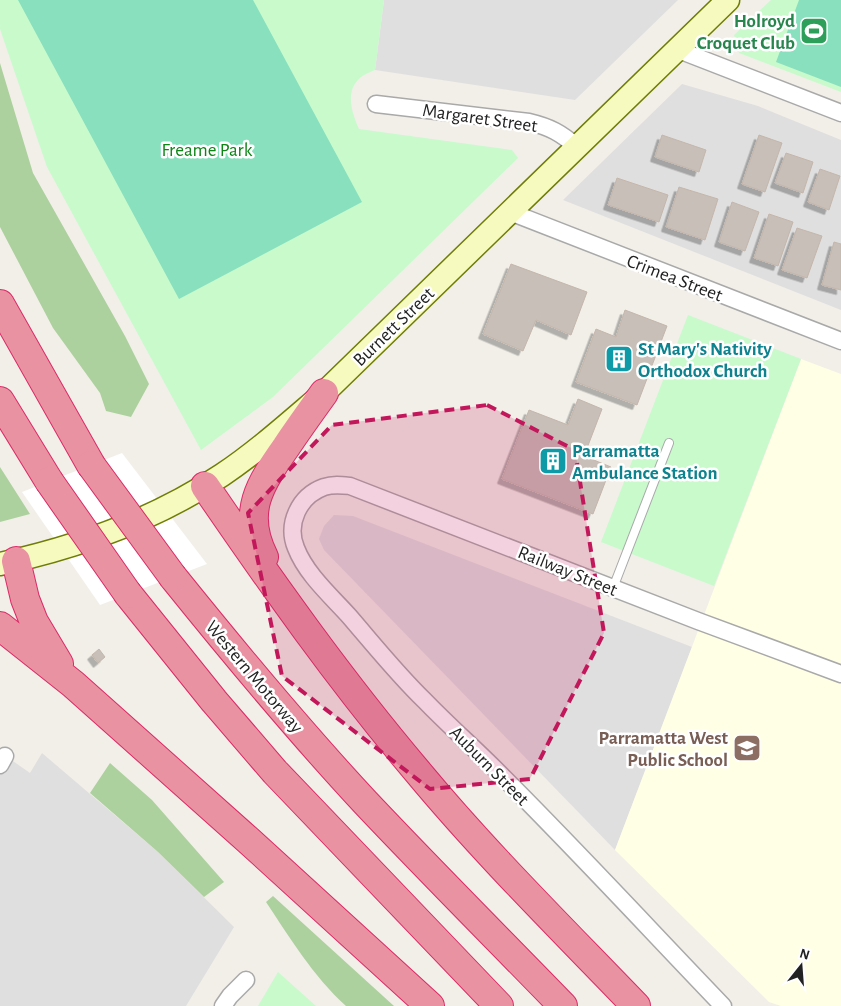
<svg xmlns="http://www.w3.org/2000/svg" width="841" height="1006" font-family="'Alegreya Sans',sans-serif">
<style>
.residential{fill:#e0dfdf}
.education{fill:#ffffe5}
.forest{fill:#add19e}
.park{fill:#c8facc}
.pitch{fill:#88e0be}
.pier{fill:#fff}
.building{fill:#c7bfb8;stroke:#c4b6ab;filter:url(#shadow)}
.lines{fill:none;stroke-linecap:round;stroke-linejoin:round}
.service-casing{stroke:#a9a9a9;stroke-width:10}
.minor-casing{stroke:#a9a9a9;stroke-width:19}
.secondary-casing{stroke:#707d05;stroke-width:25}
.motorway-casing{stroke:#dc2a67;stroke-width:30}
.service{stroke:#fff;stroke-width:8}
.minor{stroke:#fff;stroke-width:16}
.secondary{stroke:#f7fabf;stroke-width:22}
.motorway{stroke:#e892a2;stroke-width:28}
.motorway-bridge-casing{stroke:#dc2a67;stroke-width:30;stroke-linecap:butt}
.motorway-bridge{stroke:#e892a2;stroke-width:28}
.marked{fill:#c2185b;fill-opacity:0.2;stroke:#c2185b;stroke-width:4;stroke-dasharray:10 6;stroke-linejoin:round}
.labels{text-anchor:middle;stroke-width:5;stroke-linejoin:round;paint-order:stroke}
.leisure-label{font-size:19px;font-weight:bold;fill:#27864d;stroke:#fff;text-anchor:end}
.street-label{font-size:19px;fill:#222;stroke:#fff}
.park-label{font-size:19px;fill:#0c8416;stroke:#fff}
.culture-label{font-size:19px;font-weight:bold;fill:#0d838f;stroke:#fff;text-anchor:start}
.education-label{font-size:19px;font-weight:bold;fill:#785e54;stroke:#fff;text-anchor:end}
</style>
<defs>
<filter id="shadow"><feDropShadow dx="-4.5" dy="4.5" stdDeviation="0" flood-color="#0004"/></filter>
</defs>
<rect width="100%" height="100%" fill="#f2efe9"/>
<path class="residential" d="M384,0H678L575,100L375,70Z
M682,84L758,106L841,140V310L563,200Z
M334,515L353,516L692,647L615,850L324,550L319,539L324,526Z
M0,752L30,773L42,753L158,852L234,927L186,1006H0Z"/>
<path class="education" d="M801,359L841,374V1006H781L769,1002L615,850Z"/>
<path class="forest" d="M0,63L33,173L125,336L149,384L131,417L106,411L100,393L53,328L0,227Z
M0,467L30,514L0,522Z
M110,763L152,800L224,882L204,897L158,852L90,793Z
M273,896L394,1006H346C313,976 290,938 266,902Z"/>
<path class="park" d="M0,0H384L375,70C370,72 365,74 361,77C344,91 352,113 359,129L512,150L518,158L273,397L201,450L47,167L0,29Z
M771,0H841V92L739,53L734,35Z
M688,315L801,359L714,586L601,542Z
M278,972L316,1006H258Z"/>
<path class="pitch" d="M18,0H253L362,202L179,299Z
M799,0H841V87L776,62Z"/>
<path class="pier" d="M122,453L207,564L100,605L22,492Z"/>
<path class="building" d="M662,135L706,150L699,172L655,157Z
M759,135L782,143L765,192L742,184Z
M786,153L813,162L803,193L775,183Z
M820,169L840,176L829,210L808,202Z
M617,178L668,195L659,222L608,205Z
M679,187L718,199L705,240L666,227Z
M732,202L759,212L745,251L719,242Z
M769,214L793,222L778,266L754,258Z
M797,228L822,236L807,278L782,270Z
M834,242L841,244V290L822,285Z
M511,264L587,292L571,335L536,320L523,351L483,334Z
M625,310L667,326L637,405L576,382L596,329L616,337Z
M578,399L602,409L584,456L611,467L593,514L502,479L529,410L568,425Z
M99,649L105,657L98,663L92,655Z"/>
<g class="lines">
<defs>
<path id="service" d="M613,588L669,443"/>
<path id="minor" d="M676,49L841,113
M376,104L529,122C550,127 561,133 577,147
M510,212L841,341
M0,765L5,756
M223,1006L230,996L246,980
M723,1006C651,931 580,854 506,780C480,753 451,728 425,701C398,675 374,645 349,616C331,596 306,574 296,548C286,524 299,496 324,487C333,484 341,485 350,486L698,621L841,674"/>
<path id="secondary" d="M0,564C78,547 156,519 222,475C258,451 291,421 324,393L728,0"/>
<path id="motorway" d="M0,304L91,465
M0,401L49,481
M205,486C272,584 340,680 417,771C485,853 562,929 636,1006
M264,557C241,512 260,484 286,447C298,429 311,411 324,393
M16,561L25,599L34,622L59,664
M173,577C235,654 298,730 365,802C430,871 497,938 563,1006
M128,594L214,701L275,772L499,1006
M0,626L73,684L248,840L430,1006"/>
</defs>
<use href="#service" class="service-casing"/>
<use href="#minor" class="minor-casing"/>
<use href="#secondary" class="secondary-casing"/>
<use href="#motorway" class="motorway-casing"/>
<use href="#service" class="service"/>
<use href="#minor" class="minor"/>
<use href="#secondary" class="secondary"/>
<use href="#motorway" class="motorway"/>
<defs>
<path id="motorway-bridge" d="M91,465L173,577
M49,481L128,594"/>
</defs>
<use href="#motorway-bridge" class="motorway-bridge-casing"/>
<use href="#motorway-bridge" class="motorway-bridge"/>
</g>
<path class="marked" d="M487,405L575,450L604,633L530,779L430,789L282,676L248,513L332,425Z"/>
<defs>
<symbol id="stadium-square" viewBox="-11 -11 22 22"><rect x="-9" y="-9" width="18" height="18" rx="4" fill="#2e9e5b" stroke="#fff"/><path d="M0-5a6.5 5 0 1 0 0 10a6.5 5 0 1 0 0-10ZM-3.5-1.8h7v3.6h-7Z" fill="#fff"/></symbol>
<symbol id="building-square" viewBox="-11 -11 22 22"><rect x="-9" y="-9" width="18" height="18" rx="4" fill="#0f9aa8" stroke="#fff"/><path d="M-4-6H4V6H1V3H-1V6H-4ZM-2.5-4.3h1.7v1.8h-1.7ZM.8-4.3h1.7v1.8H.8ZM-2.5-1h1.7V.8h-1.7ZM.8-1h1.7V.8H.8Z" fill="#fff"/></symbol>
<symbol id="school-square" viewBox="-11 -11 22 22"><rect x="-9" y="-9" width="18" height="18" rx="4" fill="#8d6e63" stroke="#fff"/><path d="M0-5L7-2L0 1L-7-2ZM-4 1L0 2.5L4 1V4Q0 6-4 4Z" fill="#fff"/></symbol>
</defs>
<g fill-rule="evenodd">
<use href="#stadium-square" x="798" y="15" width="32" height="32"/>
<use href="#building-square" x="603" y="343" width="32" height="32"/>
<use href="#building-square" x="537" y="445" width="32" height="32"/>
<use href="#school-square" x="731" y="732" width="32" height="32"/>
</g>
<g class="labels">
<g class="leisure-label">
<text x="795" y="27">Holroyd<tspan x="795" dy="22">Croquet Club</tspan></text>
</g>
<g class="street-label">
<text transform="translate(480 117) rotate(8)" y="7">Margaret Street</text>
<text transform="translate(675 277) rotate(21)" y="7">Crimea Street</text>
<text transform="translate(393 326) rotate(-44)" y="7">Burnett Street</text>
<text transform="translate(568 570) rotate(22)" y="7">Railway Street</text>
<text transform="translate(255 676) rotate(50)" y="7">Western Motorway</text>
<text transform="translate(490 765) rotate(45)" y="7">Auburn Street</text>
</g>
<g class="park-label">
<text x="207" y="156">Freame Park</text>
</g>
<g class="culture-label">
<text x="638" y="355">St Mary's Nativity<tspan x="638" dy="22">Orthodox Church</tspan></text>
<text x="572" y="457">Parramatta<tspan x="572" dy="22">Ambulance Station</tspan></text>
</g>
<g class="education-label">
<text x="728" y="744">Parramatta West<tspan x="728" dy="22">Public School</tspan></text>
</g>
</g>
<g transform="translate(801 966) rotate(17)" stroke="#ffffff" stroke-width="4" paint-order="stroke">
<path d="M0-4L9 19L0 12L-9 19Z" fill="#222222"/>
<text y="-8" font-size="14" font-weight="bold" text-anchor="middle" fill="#222222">N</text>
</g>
</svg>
